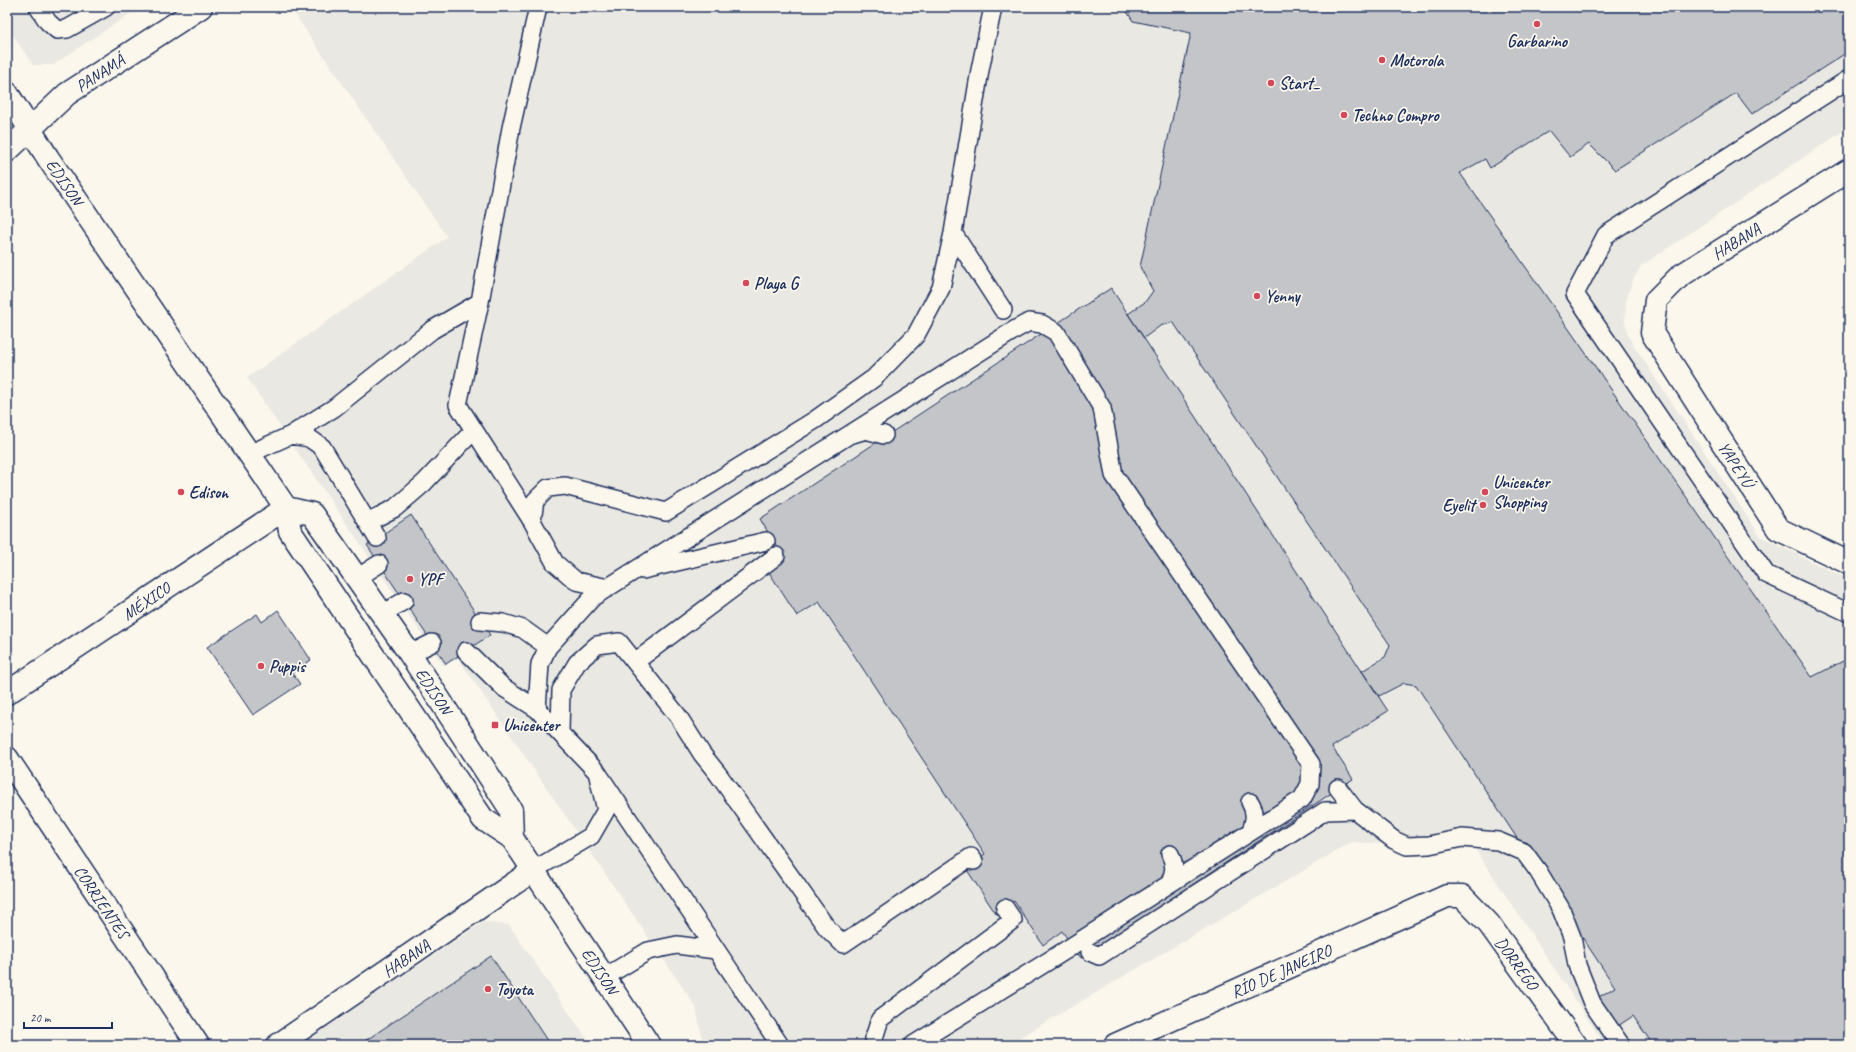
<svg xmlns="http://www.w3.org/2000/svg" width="1856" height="1052" font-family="Caveat,sans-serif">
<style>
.built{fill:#eae8e2}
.building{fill:#c3c5c9;stroke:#1b2f5e}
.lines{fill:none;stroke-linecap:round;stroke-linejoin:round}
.lane-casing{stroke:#1b2f5e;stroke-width:20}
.street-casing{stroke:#1b2f5e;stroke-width:25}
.secondary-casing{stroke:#1b2f5e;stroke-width:25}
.lane{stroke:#fbf7ec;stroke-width:17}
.street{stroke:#fbf7ec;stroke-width:22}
.secondary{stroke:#fbf7ec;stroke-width:22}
.poi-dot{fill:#d1495b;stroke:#fbf7ec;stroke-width:1.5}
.labels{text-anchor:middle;stroke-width:3.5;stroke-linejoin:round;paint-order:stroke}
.poi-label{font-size:17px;font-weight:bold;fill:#1b2f5e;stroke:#fbf7ec;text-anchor:start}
.street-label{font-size:17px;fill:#1b2f5e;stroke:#fbf7ec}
</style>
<rect width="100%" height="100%" fill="#fbf7ec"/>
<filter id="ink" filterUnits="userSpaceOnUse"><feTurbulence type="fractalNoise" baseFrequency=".025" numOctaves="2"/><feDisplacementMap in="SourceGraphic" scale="8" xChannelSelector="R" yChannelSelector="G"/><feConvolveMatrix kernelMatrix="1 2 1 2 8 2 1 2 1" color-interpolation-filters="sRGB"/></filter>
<g filter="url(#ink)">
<path class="built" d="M7,7H140L53,65H33L7,26Z
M290,7H1849V127L1641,266L1632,282L1626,301L1625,321L1629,338L1760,536L1849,580V1045H1605L1475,849L1352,842L1007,1045H707L702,1038L696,1007L458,658L443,665L247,378L447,237Z
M483,922L509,925L591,1045H299Z"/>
<path class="building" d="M1124,7H1849V51L1752,114L1736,93L1615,170L1589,144L1570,157L1549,131L1490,168L1485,159L1460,173L1812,677L1849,658V1045H1653L1633,1016L1612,1030L1594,1000L1615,987L1416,685L1404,683L1379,696L1362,671L1385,657L1390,645L1173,322L1160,326L1144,338L1128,314L1145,302L1153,291L1140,267L1191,33L1133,21Z
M1111,288L1388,711L1332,747L1353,779L1081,958L1062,931L1043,945L1014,901L996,914L965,867L985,854L819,602L797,616L767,569L783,557L760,519Z
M411,515L490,635L446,664L367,545Z
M278,610L311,660L292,673L300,684L253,715L207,647L257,614L262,622Z
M491,956L550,1045H359Z"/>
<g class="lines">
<defs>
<path id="lane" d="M38,7L48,22L57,30L67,29L106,7
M538,7L511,128L480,302L458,405L532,521L555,563L576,581L608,588
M1849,79L1606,235L1575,294L1766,574L1849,613
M953,233L1003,310
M853,434L866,430L884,435
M291,435L309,438L322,447L377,538
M249,454L291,435L334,408L432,330L480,302
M532,521L535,501L548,488L565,486L666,512L815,420L874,378L916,335L941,288L953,233L980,70L993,7
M368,522L395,508L424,483L474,430
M643,570L766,541
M357,578L379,564
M382,614L404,601
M480,621L503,623L523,629L548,647
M466,651L504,688L537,709L597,772L606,810L591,836L534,870
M410,654L432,643
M635,662L776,556
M537,709L540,664L548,647L593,597L1016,329L1029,322L1042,324L1056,332L1102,408L1114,475L1311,764L1310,784L1302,799L1066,950L913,1045
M560,732L561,690L577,663L597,645L619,642L678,716L702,754L718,774L827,928L843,944L971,857L974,861
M597,772L780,1045
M1338,788L1355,810L1394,840L1407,846L1429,845L1462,838L1498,841L1524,852L1538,871L1561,909L1572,937L1577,965L1592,1003L1621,1045
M1250,802C1256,812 1255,819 1251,831
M1169,884C1174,873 1176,866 1170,854
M1090,952L1099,956L1325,811L1355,810
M605,977L648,951L677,945L716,950
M875,1045L874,1038L880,1019L1013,920L1005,908"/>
<path id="street" d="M7,151L67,94L201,7
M1849,170L1680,276L1656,300L1652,333L1778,529L1849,563
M7,693L286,508
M7,758L198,1045
M278,1045L534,870
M1115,1045L1447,896H1462L1489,924L1576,1045"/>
<path id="secondary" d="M7,93L48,158L286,508L290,531L483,819L512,838L649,1045
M286,508L312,514L410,654L511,810L512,838"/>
</defs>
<use href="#lane" class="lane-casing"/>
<use href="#street" class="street-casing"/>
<use href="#secondary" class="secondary-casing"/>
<use href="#lane" class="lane"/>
<use href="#street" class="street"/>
<use href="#secondary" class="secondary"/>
</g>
</g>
<g class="poi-dot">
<circle cx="1537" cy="24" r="4"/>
<circle cx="1382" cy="60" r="4"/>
<circle cx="1271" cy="83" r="4"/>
<circle cx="1344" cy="115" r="4"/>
<circle cx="746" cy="283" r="4"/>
<circle cx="1257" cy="296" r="4"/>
<circle cx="181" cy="492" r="4"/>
<circle cx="1485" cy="492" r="4"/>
<circle cx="1483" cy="505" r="4"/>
<circle cx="410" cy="579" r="4"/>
<circle cx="261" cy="666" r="4"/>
<rect x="491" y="721" width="8" height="8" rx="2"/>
<circle cx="488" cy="989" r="4"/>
</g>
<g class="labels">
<g class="poi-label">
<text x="1537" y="47" text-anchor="middle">Garbarino</text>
<text x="1390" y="66">Motorola</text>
<text x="1279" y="89">Start_</text>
<text x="1352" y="121">Techno Compro</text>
<text x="754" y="289">Playa G</text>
<text x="1265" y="302">Yenny</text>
<text x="1493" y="488">Unicenter<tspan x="1493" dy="20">Shopping</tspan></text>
<text x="189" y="498">Edison</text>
<text x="1475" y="511" text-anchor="end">Eyelit</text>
<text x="418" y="585">YPF</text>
<text x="269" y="672">Puppis</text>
<text x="503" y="731">Unicenter</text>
<text x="496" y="995">Toyota</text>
</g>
<g class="street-label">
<text transform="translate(100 73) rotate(-33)" y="6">PANAMÁ</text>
<text transform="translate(65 182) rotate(56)" y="6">EDISON</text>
<text transform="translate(1736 241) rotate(-32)" y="6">HABANA</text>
<text transform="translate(1736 464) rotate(57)" y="6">YAPEYÚ</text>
<text transform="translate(146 601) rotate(-34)" y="6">MÉXICO</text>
<text transform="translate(434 691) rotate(57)" y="6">EDISON</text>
<text transform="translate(102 902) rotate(56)" y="6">CORRIENTES</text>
<text transform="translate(406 958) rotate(-34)" y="6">HABANA</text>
<text transform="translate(1517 963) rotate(54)" y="6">DORREGO</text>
<text transform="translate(600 971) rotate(57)" y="6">EDISON</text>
<text transform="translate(1281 971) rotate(-24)" y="6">RÍO DE JANEIRO</text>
</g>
</g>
<rect width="1856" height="1052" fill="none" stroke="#fbf7ec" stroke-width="24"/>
<rect x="12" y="12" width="1832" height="1028" fill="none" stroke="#1b2f5e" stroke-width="1.5" filter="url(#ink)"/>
<path d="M24 1022v6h88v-6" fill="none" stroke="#1b2f5e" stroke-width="2"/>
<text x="30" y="1022" font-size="12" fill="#1b2f5e" stroke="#fbf7ec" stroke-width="3" paint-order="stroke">20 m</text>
</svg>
